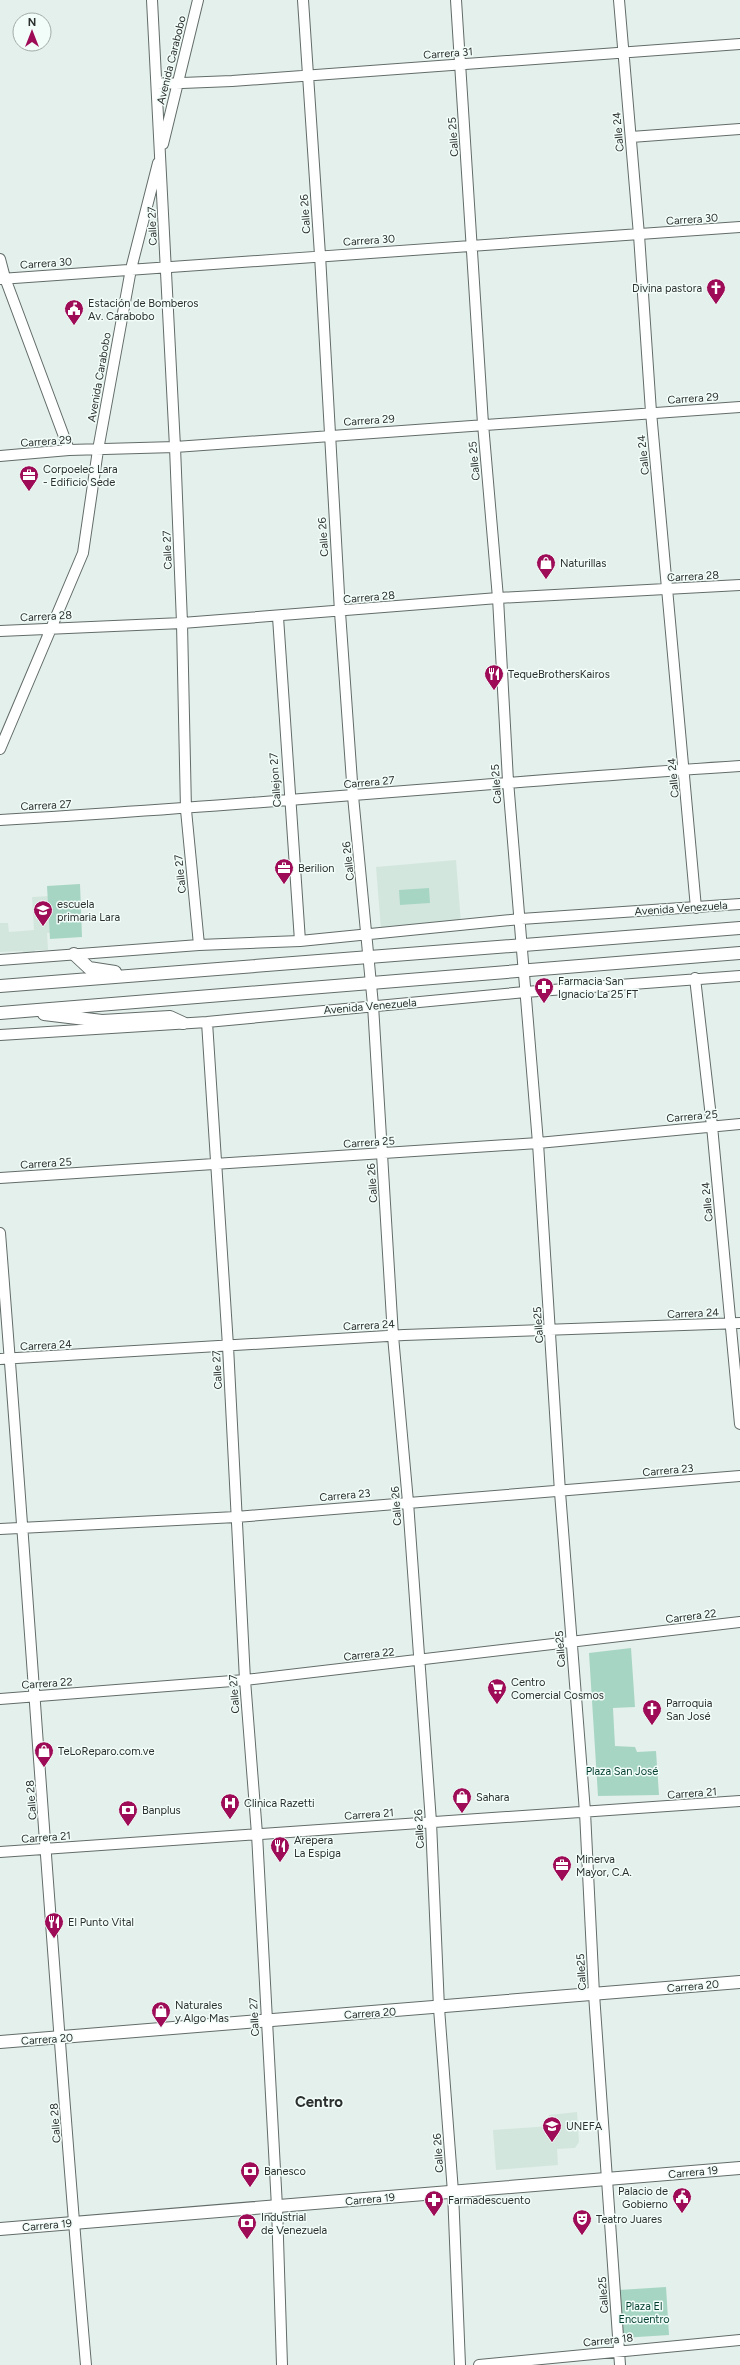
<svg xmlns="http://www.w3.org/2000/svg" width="740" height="2365" font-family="Figtree,sans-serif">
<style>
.built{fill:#d3e6de}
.green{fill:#a7d5c4}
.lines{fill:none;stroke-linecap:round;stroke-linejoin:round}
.minor-casing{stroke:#626c68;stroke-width:12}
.tertiary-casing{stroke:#626c68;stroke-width:14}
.minor{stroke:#fff;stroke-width:10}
.tertiary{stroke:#fff;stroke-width:12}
.labels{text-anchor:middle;stroke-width:3;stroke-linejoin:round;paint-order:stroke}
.street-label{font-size:11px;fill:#2b2f2e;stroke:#f2fdf9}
.poi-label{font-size:11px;fill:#2b2f2e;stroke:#f2fdf9;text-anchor:start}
.park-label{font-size:11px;fill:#023e2f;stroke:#f2fdf9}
.district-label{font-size:15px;font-weight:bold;fill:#2b2f2e;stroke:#f2fdf9}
</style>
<rect width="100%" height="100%" fill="#e4f0eb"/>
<path class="built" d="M456,860L461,923L381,929L376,867Z
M50,896L53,933H47L48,950H35V955L24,956L23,951L0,952V923H8L9,932L34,930L32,897Z
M577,2112L579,2142L575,2148L557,2149L558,2165L496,2170L493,2130L550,2126L549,2115Z"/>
<path class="green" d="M80,884L82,937L50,939L47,886Z
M429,888L430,903L400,905L399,890Z
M631,1648L635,1707L613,1708L615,1746L635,1747L637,1752L656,1751L659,1795L598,1796L589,1653Z
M666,2287L669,2335L622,2338L619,2290Z"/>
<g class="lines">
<defs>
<path id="minor" d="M152,0L175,447L182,623L186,810L199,945
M303,0L320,255L340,612L353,796L373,1005L393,1336L408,1502L431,1822L439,2008L453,2192L460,2365
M456,0L483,424L498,598L508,781L538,1143L560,1492L585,1812L594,1994L620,2365
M619,0L639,235L651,412L696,908
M157,84L232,81L740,44
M631,137L740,129
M163,144L198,0
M0,259L5,278L69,450
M0,279L740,227
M0,456L69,450L175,447L740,407
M278,617L300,941
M0,631L182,623L498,598L740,585
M0,749L83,553L98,450L131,269L158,163
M0,820C247,806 493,782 740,766
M0,960L199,945L300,941L521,919L740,904
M695,978L712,1126L740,1424
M207,1022L228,1346L245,1680L257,1834L277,2207L282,2365
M0,1035L207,1022L525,992L740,976
M0,1178L538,1143L740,1124
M0,1233C30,1610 53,1988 86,2365
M0,1359L404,1335L740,1323
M0,1529L236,1517L740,1476
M0,1699L245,1680L740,1622
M0,1852L740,1801
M479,2365L740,2340"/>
<path id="tertiary" d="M74,954L89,968L115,972
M0,986L740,928
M0,1013L740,953
M44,1014L102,1021L170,1017L183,1023
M0,2042L740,1982
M0,2229L740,2168"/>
</defs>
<use href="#minor" class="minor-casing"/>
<use href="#tertiary" class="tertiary-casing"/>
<use href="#minor" class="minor"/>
<use href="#tertiary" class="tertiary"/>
</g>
<defs>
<symbol id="church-pin" viewBox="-11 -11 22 30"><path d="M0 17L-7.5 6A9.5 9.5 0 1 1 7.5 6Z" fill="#9e0c57" stroke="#f2fdf9"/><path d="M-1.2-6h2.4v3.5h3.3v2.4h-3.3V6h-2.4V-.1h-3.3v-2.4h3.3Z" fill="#fff"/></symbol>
<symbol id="civic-pin" viewBox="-11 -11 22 30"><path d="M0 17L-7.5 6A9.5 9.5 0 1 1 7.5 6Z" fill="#9e0c57" stroke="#f2fdf9"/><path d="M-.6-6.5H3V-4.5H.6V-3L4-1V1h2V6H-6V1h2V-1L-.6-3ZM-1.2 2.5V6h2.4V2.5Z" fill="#fff"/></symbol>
<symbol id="office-pin" viewBox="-11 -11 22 30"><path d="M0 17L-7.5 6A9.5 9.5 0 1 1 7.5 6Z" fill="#9e0c57" stroke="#f2fdf9"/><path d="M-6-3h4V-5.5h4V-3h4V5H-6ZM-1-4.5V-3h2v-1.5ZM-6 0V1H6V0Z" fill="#fff"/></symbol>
<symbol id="shop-pin" viewBox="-11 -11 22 30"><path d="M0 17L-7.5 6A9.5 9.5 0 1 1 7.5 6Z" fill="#9e0c57" stroke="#f2fdf9"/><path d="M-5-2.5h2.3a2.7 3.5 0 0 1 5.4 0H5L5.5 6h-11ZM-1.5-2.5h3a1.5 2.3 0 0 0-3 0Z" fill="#fff"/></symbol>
<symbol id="restaurant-pin" viewBox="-11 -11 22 30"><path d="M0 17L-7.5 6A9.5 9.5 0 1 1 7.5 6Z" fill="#9e0c57" stroke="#f2fdf9"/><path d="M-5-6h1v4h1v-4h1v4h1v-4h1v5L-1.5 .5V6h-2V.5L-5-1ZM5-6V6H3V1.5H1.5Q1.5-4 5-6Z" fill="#fff"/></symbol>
<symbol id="university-pin" viewBox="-11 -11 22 30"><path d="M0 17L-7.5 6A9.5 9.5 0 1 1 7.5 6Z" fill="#9e0c57" stroke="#f2fdf9"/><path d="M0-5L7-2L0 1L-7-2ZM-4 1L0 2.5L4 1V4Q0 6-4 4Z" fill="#fff"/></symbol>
<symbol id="pharmacy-pin" viewBox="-11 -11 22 30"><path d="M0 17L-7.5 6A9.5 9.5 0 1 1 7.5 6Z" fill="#9e0c57" stroke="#f2fdf9"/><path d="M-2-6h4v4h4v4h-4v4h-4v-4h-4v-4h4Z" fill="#fff"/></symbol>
<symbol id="supermarket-pin" viewBox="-11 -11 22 30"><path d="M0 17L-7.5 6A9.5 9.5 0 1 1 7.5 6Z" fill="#9e0c57" stroke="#f2fdf9"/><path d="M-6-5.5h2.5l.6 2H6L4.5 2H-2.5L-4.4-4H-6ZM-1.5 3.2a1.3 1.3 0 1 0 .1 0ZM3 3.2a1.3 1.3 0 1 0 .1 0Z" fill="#fff"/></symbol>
<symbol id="hospital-pin" viewBox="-11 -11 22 30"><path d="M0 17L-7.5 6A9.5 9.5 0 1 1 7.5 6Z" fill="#9e0c57" stroke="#f2fdf9"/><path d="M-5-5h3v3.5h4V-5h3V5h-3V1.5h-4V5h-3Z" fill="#fff"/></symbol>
<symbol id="bank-pin" viewBox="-11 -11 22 30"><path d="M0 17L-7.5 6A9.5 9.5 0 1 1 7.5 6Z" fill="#9e0c57" stroke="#f2fdf9"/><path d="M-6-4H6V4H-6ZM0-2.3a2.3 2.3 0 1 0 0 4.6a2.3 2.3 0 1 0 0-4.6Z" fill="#fff"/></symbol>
<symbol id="theatre-pin" viewBox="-11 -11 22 30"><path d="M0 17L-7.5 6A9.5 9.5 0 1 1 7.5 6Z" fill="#9e0c57" stroke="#f2fdf9"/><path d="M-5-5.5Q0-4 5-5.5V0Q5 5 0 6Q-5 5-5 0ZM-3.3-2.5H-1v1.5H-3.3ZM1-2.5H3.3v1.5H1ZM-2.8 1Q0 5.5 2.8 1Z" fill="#fff"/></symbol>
</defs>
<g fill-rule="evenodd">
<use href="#church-pin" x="705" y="277" width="22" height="30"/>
<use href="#civic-pin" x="63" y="298" width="22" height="30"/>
<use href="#office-pin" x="18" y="464" width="22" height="30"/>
<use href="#shop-pin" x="535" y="552" width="22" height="30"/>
<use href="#restaurant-pin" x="483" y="663" width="22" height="30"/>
<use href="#office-pin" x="273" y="857" width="22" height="30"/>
<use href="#university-pin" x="32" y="899" width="22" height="30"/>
<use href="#pharmacy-pin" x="533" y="976" width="22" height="30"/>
<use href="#supermarket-pin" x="486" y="1677" width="22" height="30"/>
<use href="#church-pin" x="641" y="1698" width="22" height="30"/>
<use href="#shop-pin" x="33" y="1740" width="22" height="30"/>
<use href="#shop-pin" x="451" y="1786" width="22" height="30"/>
<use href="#hospital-pin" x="219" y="1792" width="22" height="30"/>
<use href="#bank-pin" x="117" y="1799" width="22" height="30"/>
<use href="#restaurant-pin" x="269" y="1835" width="22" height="30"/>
<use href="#office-pin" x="551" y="1854" width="22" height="30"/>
<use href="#restaurant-pin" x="43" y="1911" width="22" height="30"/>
<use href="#shop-pin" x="150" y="2000" width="22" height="30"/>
<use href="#university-pin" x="541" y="2115" width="22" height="30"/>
<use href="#bank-pin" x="239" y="2160" width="22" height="30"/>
<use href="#civic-pin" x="671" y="2186" width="22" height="30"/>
<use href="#pharmacy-pin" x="423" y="2189" width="22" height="30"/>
<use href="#theatre-pin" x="571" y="2208" width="22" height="30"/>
<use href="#bank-pin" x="236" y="2212" width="22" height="30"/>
</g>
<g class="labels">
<g class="street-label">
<text transform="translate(448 53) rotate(-4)" y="4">Carrera 31</text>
<text transform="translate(171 60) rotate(-76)" y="4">Avenida Carabobo</text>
<text transform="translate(618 132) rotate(-95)" y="4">Calle 24</text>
<text transform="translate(453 137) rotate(-94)" y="4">Calle 25</text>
<text transform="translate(305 214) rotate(-94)" y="4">Calle 26</text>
<text transform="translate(692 219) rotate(-4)" y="4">Carrera 30</text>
<text transform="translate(152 226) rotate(-92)" y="4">Calle 27</text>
<text transform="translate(369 240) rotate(-4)" y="4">Carrera 30</text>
<text transform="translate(46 263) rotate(-4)" y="4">Carrera 30</text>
<text transform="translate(99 377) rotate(-80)" y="4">Avenida Carabobo</text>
<text transform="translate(693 398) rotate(-4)" y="4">Carrera 29</text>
<text transform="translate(369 420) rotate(-4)" y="4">Carrera 29</text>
<text transform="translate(46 441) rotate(-4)" y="4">Carrera 29</text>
<text transform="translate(643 455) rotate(-96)" y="4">Calle 24</text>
<text transform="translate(474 461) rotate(-95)" y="4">Calle 25</text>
<text transform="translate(323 537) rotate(-94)" y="4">Calle 26</text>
<text transform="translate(167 550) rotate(-92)" y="4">Calle 27</text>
<text transform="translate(693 576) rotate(-3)" y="4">Carrera 28</text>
<text transform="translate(369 597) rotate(-5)" y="4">Carrera 28</text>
<text transform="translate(46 616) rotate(-3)" y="4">Carrera 28</text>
<text transform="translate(673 778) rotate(-95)" y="4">Calle 24</text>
<text transform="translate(275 780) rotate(-94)" y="4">Callejon 27</text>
<text transform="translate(369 782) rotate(-5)" y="4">Carrera 27</text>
<text transform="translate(496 784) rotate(-94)" y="4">Calle 25</text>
<text transform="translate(46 805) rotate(-3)" y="4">Carrera 27</text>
<text transform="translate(348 861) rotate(-96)" y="4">Calle 26</text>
<text transform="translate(180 874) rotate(-96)" y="4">Calle 27</text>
<text transform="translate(681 908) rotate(-4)" y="4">Avenida Venezuela</text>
<text transform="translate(370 1006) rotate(-5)" y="4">Avenida Venezuela</text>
<text transform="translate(692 1116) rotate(-5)" y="4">Carrera 25</text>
<text transform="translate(369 1142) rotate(-4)" y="4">Carrera 25</text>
<text transform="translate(46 1163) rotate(-4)" y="4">Carrera 25</text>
<text transform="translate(372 1183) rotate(-94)" y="4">Calle 26</text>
<text transform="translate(707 1202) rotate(-95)" y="4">Calle 24</text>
<text transform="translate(693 1313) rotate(-2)" y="4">Carrera 24</text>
<text transform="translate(369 1325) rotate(-3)" y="4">Carrera 24</text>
<text transform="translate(538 1325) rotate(-94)" y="4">Calle25</text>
<text transform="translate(46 1345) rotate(-3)" y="4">Carrera 24</text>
<text transform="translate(217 1370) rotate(-93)" y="4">Calle 27</text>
<text transform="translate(668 1470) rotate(-5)" y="4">Carrera 23</text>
<text transform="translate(345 1495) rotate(-5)" y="4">Carrera 23</text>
<text transform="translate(396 1506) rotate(-94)" y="4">Calle 26</text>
<text transform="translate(691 1616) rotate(-7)" y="4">Carrera 22</text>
<text transform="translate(560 1649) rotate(-94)" y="4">Calle25</text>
<text transform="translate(369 1654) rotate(-6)" y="4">Carrera 22</text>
<text transform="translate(47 1683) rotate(-4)" y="4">Carrera 22</text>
<text transform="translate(234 1694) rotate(-94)" y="4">Calle 27</text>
<text transform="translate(692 1793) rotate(-4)" y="4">Carrera 21</text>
<text transform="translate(31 1800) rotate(-94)" y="4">Calle 28</text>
<text transform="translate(369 1814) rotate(-4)" y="4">Carrera 21</text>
<text transform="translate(419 1829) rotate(-93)" y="4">Calle 26</text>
<text transform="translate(46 1837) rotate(-4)" y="4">Carrera 21</text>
<text transform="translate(581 1972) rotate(-93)" y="4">Calle25</text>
<text transform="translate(693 1986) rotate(-5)" y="4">Carrera 20</text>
<text transform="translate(370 2013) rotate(-4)" y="4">Carrera 20</text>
<text transform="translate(254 2017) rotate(-93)" y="4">Calle 27</text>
<text transform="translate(47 2039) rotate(-4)" y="4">Carrera 20</text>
<text transform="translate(55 2123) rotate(-94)" y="4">Calle 28</text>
<text transform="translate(438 2153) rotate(-94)" y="4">Calle 26</text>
<text transform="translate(693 2172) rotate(-5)" y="4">Carrera 19</text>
<text transform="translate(370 2199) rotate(-5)" y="4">Carrera 19</text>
<text transform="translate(47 2225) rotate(-5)" y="4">Carrera 19</text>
<text transform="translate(603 2295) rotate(-94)" y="4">Calle25</text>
<text transform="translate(608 2340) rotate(-6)" y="4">Carrera 18</text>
</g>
<g class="poi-label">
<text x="702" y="292" text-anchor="end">Divina pastora</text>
<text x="88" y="307">Estación de Bomberos<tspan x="88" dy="13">Av. Carabobo</tspan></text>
<text x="43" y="473">Corpoelec Lara<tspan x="43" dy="13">- Edificio Sede</tspan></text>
<text x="560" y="567">Naturillas</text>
<text x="508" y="678">TequeBrothersKairos</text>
<text x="298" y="872">Berilion</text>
<text x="57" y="908">escuela<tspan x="57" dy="13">primaria Lara</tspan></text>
<text x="558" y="985">Farmacia San<tspan x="558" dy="13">Ignacio La 25 FT</tspan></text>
<text x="511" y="1686">Centro<tspan x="511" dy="13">Comercial Cosmos</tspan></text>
<text x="666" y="1707">Parroquia<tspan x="666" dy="13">San José</tspan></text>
<text x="58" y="1755">TeLoReparo.com.ve</text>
<text x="476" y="1801">Sahara</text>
<text x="244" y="1807">Clinica Razetti</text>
<text x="142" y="1814">Banplus</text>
<text x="294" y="1844">Arepera<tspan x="294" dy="13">La Espiga</tspan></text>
<text x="576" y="1863">Minerva<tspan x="576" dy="13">Mayor, C.A.</tspan></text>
<text x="68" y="1926">El Punto Vital</text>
<text x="175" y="2009">Naturales<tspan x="175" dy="13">y Algo Mas</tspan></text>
<text x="566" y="2130">UNEFA</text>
<text x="264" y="2175">Banesco</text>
<text x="668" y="2195" text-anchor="end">Palacio de<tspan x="668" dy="13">Gobierno</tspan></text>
<text x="448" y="2204">Farmadescuento</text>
<text x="261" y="2221">Industrial<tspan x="261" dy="13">de Venezuela</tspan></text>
<text x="596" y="2223">Teatro Juares</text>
</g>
<g class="park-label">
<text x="622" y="1775">Plaza San José</text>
<text x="644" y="2310">Plaza El<tspan x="644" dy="13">Encuentro</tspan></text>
</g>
<g class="district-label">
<text x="319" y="2107">Centro</text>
</g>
</g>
<g transform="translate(32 32)"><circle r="19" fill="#f2fdf9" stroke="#a2aba8"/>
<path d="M0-3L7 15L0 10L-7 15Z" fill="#9e0c57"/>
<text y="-6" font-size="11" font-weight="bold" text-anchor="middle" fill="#2b2f2e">N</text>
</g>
</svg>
